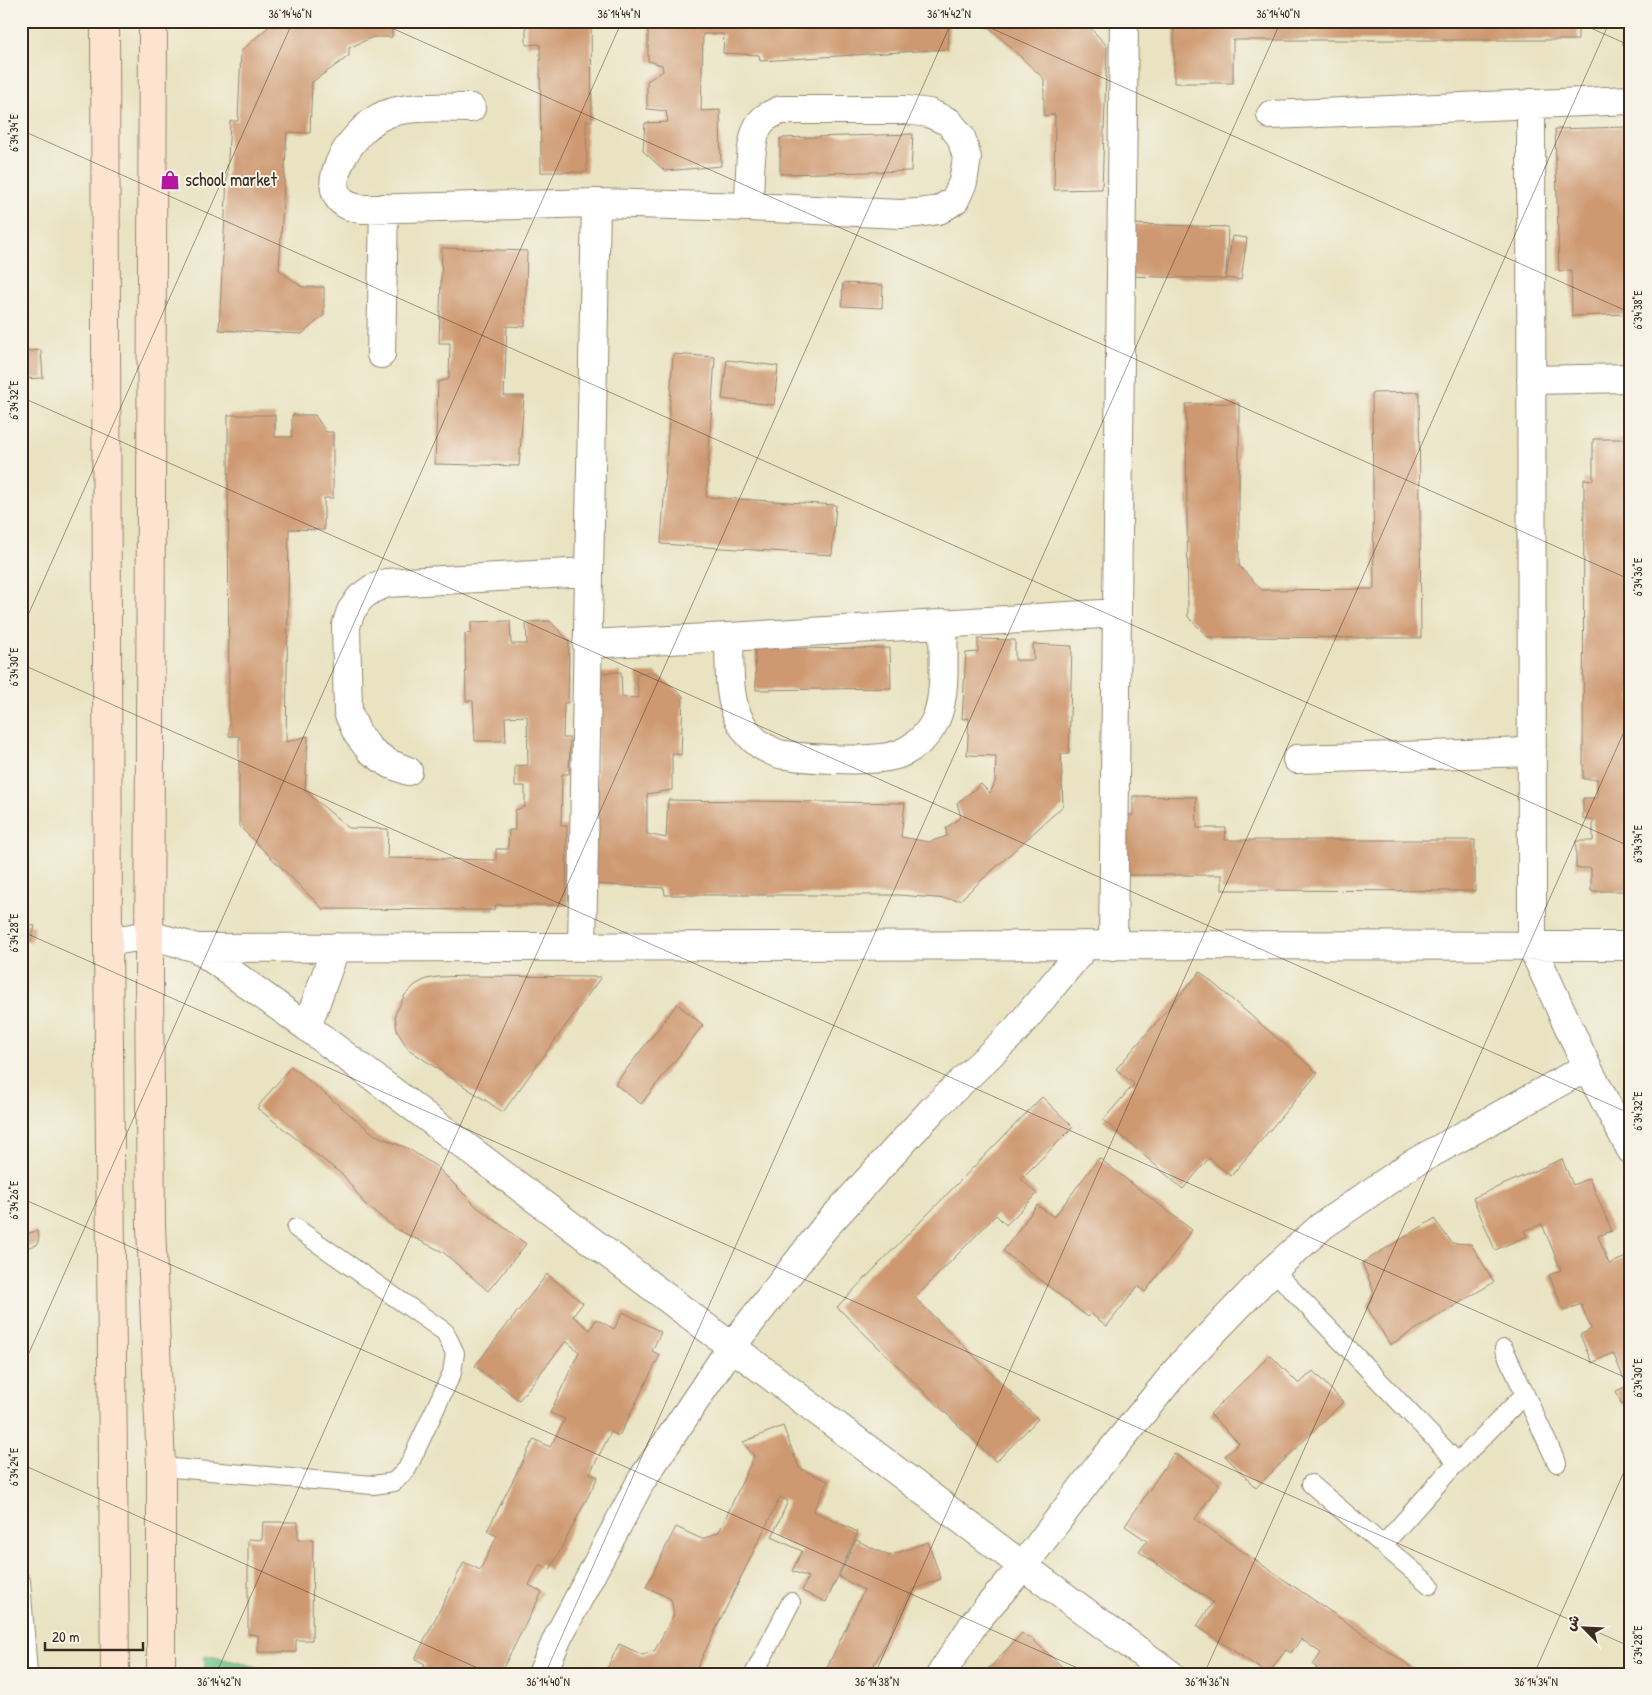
<svg xmlns="http://www.w3.org/2000/svg" width="1652" height="1695" font-family="'Patrick Hand','Playpen Sans Arabic',sans-serif">
<style>
.green{fill:#72cb91;stroke:#567a58}
.building{fill:#ce9971}
.lines{fill:none;stroke-linecap:round;stroke-linejoin:round}
.lane-casing{stroke:#928670;stroke-width:20}
.street-casing{stroke:#928670;stroke-width:30}
.secondary-casing{stroke:#928670;stroke-width:30}
.lane{stroke:#fff;stroke-width:18}
.street{stroke:#fff;stroke-width:28}
.secondary{stroke:#fde4d1;stroke-width:28}
.ticks{fill:none;stroke:#3b2a1e;stroke-width:1;stroke-opacity:0.45}
.labels{text-anchor:middle;stroke-width:4;stroke-linejoin:round;paint-order:stroke}
.poi-label{font-size:18px;fill:#3b2a1e;stroke:#f7f3e8;text-anchor:start}
.neatline{fill:none;stroke:#3b2a1e;stroke-width:2}
.ticks-label{font-size:12px;text-anchor:middle;fill:#3b2a1e}
</style>
<rect width="100%" height="100%" fill="#f7f3e8"/>
<filter id="ink" filterUnits="userSpaceOnUse"><feTurbulence type="fractalNoise" baseFrequency=".02" numOctaves="2"/><feDisplacementMap in="SourceGraphic" scale="10" xChannelSelector="R" yChannelSelector="G"/><feConvolveMatrix kernelMatrix="1 2 1 2 8 2 1 2 1" color-interpolation-filters="sRGB"/></filter>
<filter id="wash" filterUnits="userSpaceOnUse"><feTurbulence type="fractalNoise" baseFrequency=".0096" numOctaves="4" result="noise"/><feDisplacementMap in="SourceGraphic" scale="20" xChannelSelector="R" yChannelSelector="G"/><feGaussianBlur stdDeviation="1.12" result="paint"/><feColorMatrix in="noise" values="0 0 0 0 0 0 0 0 0 0 0 0 0 0 0 0 0 1.4 0 .05"/><feComposite in="paint" operator="in"/></filter>
<g filter="url(#wash)">
<rect width="100%" height="100%" fill="#e9e3c2"/>
<path class="green" d="M205,1655L289,1674H205Z"/>
<g id="blocks">
<path class="building" d="M275,21H392V37H373L349,48V56L312,82L310,133L287,132L279,270L302,287H324V315L302,334L219,330L230,121H238L241,51Z
M526,21H591L592,121H586L587,172H541L540,44L526,45Z
M672,21H1084L1107,46L1102,189L1054,190L1055,114L1044,116V79L989,27L978,23L949,24L948,49L760,61L759,55L723,53L724,34H703L701,111L720,110L721,166L665,171L643,151L645,123L668,122L666,111L647,109V81L663,71L662,65L648,61V26H672Z
M1174,21H1578V40H1233V83H1174Z
M1623,21H1631V45H1623Z
M1626,127L1629,246H1631V314L1572,316L1571,270L1559,271L1555,129Z
M913,134L911,171L780,174V138Z
M1129,224L1228,227L1226,278L1232,236L1247,238L1241,280L1226,278V279L1127,276Z
M442,248L527,251L525,327L507,326L504,396H524L519,466L435,464L438,382L449,379L450,343H439Z
M843,283L883,285L882,308L842,306Z
M41,350L43,378L21,379V352Z
M673,354L715,357L706,497L836,505L832,555L661,544Z
M727,360L778,366L774,405L722,399Z
M1419,392L1421,638L1208,637L1188,617L1186,404L1239,403V566L1262,590L1374,589L1372,393Z
M228,415H275V437H292V415H315L326,432H333V498H324V530L289,529L286,742L308,736L305,791L349,828L388,829L387,858L496,860V849H508L509,830H515V810L525,807V786H515V766L528,765L527,716L505,717L506,741H475L473,701H466L465,634L471,633V622L510,621L511,644H527L526,622L550,621L569,641L568,703H564L563,738H570L569,774H562L561,826H567L566,905H496L494,910L323,909L239,826V736H229Z
M1593,439H1631V891H1591V868H1576V841H1593V819H1583V798H1597V779H1583L1584,479L1593,480Z
M978,639L1015,640V660H1034L1033,644L1072,646L1069,754H1061L1063,806L960,900L899,895H665L664,888L594,884L599,673L621,672L622,697L639,698L636,673H656L683,696L681,755L672,753V790L647,794V834L666,838L668,800L905,803L901,837L929,842L947,836L946,828L961,817L957,803L981,784L990,793L995,782L996,756L967,755L969,718L962,719L966,653L978,652Z
M890,648L891,688L756,690L755,649Z
M1133,796L1196,797L1197,828H1226L1225,840H1475V891L1222,890V875H1128V865H1122V815H1133Z
M21,923L35,926L31,942L21,939Z
M1200,972L1318,1073L1231,1176L1209,1158L1183,1189L1103,1120L1134,1084L1116,1069Z
M470,976L601,977L503,1112L408,1049L397,1031L395,1015L404,996L415,985L426,979L438,977Z
M677,1004L703,1025L641,1104L615,1084Z
M291,1066L375,1135L407,1148L437,1167L476,1206L526,1244L488,1291L443,1252L396,1229L364,1203L344,1176L257,1108Z
M1042,1097L1073,1127L1021,1179L1037,1194L1006,1225L996,1215L915,1298L1038,1419L996,1462L837,1307Z
M1099,1158L1192,1230L1145,1292L1138,1286L1107,1326L1091,1314L1088,1317L1003,1251L1037,1205L1054,1217Z
M1562,1159L1573,1185L1589,1178L1612,1231L1598,1236L1609,1264L1631,1255V1402L1622,1405L1616,1391L1627,1386L1613,1353L1592,1363L1580,1335L1591,1329L1581,1304L1564,1311L1549,1275L1561,1270L1542,1224L1524,1231L1527,1236L1495,1250L1473,1198Z
M1434,1219L1452,1243L1471,1244L1494,1282L1390,1345L1367,1307L1374,1292L1362,1263Z
M37,1231L39,1237L37,1245L21,1249V1235Z
M547,1274L583,1303L573,1316L590,1330L596,1319L614,1329L623,1312L661,1332L652,1351L660,1355L619,1436L611,1432L590,1473L598,1477L550,1570L540,1564L529,1585L542,1592L500,1674H420L425,1664L415,1659L464,1562L480,1570L497,1536L487,1531L534,1439L550,1447L565,1419L550,1413L579,1352L566,1341L519,1400L475,1366Z
M1270,1355L1299,1384L1313,1371L1343,1402L1256,1488L1225,1456L1239,1443L1210,1414Z
M783,1426L799,1468L828,1481L813,1511L858,1532L826,1602L802,1591L808,1577L792,1571L802,1551L772,1537L788,1501L780,1497L694,1674H604L619,1644L643,1655L655,1650L674,1614L671,1599L646,1587L676,1527L702,1539L719,1532L754,1456L743,1442Z
M1174,1453L1219,1484L1195,1519L1422,1674H1312L1317,1668L1313,1665L1321,1653L1301,1639L1291,1653L1286,1650L1268,1674L1197,1626L1213,1602L1139,1552L1147,1541L1125,1526Z
M263,1522H298V1540L313,1539L312,1640H296V1652H258V1635L248,1634V1539L262,1540Z
M856,1540L889,1556L928,1542L941,1579L912,1590L873,1667L887,1674H824L864,1590L839,1577Z
M1022,1633L1028,1638L1030,1637L1070,1674H984Z"/>
</g>
</g>
<g filter="url(#ink)">
<use href="#blocks" fill-opacity="0" stroke="#928670" stroke-width="1"/>
<g class="lines">
<defs>
<path id="lane" d="M1273,1270L1457,1462
M1504,1349L1557,1463
M161,1467L373,1485L394,1482L407,1469L452,1373L455,1353L445,1332L296,1228
M1311,1484L1430,1585
M1383,1545L1447,1473L1525,1394
M21,1581L28,1674
M754,1674L791,1602"/>
<path id="street" d="M1531,103L1532,947L1587,1067L1631,1150
M471,108C446,108 407,105 384,115C351,129 303,203 363,209L596,203L749,207
M781,110H906L929,113L949,122L961,137L967,158L963,182L955,200L939,210L918,213L900,214L749,207C750,187 748,137 761,122C766,116 773,113 781,110Z
M1271,115L1631,100
M381,354L384,208
M1531,380L1631,378
M729,637C730,662 727,701 741,723C747,733 757,744 768,749C773,752 780,755 786,755C811,759 876,763 899,754C914,748 928,736 935,721C947,697 943,651 943,623
M587,644L729,637L1117,613
M1297,759L1532,752
M408,771L388,763L370,750L357,733L348,712L346,626L351,611L360,598L372,589L387,583L588,572
M108,942L149,935L197,948L1086,945L1631,946
M1113,946L1124,21
M582,947L596,203
M197,948L307,1027L1023,1566L1170,1674
M307,1027L336,947
M542,1674L558,1637L641,1481L732,1346L825,1227L934,1108L1016,1030L1086,945
M941,1674L975,1622L1023,1566L1098,1467L1182,1364L1273,1270L1322,1226L1412,1164L1587,1067"/>
<path id="secondary" d="M105,21L108,942L115,1674
M153,21L149,977L151,1226L161,1467V1674"/>
</defs>
<use href="#lane" class="lane-casing"/>
<use href="#street" class="street-casing"/>
<use href="#secondary" class="secondary-casing"/>
<use href="#lane" class="lane"/>
<use href="#street" class="street"/>
<use href="#secondary" class="secondary"/>
</g>
</g>
<path class="ticks" d="M376,21L1631,580M975,21L1631,313M1575,21L1631,46M21,130L1631,847M21,397L1631,1114M21,631L293,21M21,664L1631,1380M21,931L1631,1647M21,1198L1091,1674M21,1371L622,21M21,1464L491,1674M216,1674L952,21M545,1674L1281,21M875,1674L1610,21M1204,1674L1631,716M1534,1674L1631,1456"/>
<defs>
<symbol id="shop-bare" viewBox="-9 -9 18 18"><path d="M-5-2.5h2.3a2.7 3.5 0 0 1 5.4 0H5L5.5 6h-11ZM-1.5-2.5h3a1.5 2.3 0 0 0-3 0Z" fill="#b5179e" stroke="#f7f3e8" stroke-width="2.5" paint-order="stroke"/></symbol>
</defs>
<g fill-rule="evenodd">
<use href="#shop-bare" x="156" y="166" width="28" height="28"/>
</g>
<g class="labels">
<g class="poi-label">
<text x="185" y="186">school market</text>
</g>
</g>
<rect width="1652" height="1695" fill="none" stroke="#f7f3e8" stroke-width="55"/>
<g transform="translate(1584 1628) rotate(294)" stroke="#f7f3e8" stroke-width="4" paint-order="stroke">
<path d="M0-4L9 19L0 12L-9 19Z" fill="#3b2a1e"/>
<text y="-8" font-size="14" font-weight="bold" text-anchor="middle" fill="#3b2a1e">ش</text>
</g>
<path d="M45 1642v8h98v-8" fill="none" stroke="#3b2a1e" stroke-width="2.5"/>
<text x="52" y="1642" font-size="15" fill="#3b2a1e" stroke="#f7f3e8" stroke-width="4" paint-order="stroke">20 m</text>
<rect x="28" y="28" width="1596" height="1640" class="neatline"/>
<g class="ticks-label">
<text x="290" y="18">36°14'46"N</text>
<text x="619" y="18">36°14'44"N</text>
<text x="949" y="18">36°14'42"N</text>
<text x="1278" y="18">36°14'40"N</text>
<text transform="translate(14 133) rotate(-90)" y="4">6°34'34"E</text>
<text transform="translate(1638 310) rotate(-90)" y="4">6°34'38"E</text>
<text transform="translate(14 400) rotate(-90)" y="4">6°34'32"E</text>
<text transform="translate(1638 577) rotate(-90)" y="4">6°34'36"E</text>
<text transform="translate(14 667) rotate(-90)" y="4">6°34'30"E</text>
<text transform="translate(1638 844) rotate(-90)" y="4">6°34'34"E</text>
<text transform="translate(14 933) rotate(-90)" y="4">6°34'28"E</text>
<text transform="translate(1638 1111) rotate(-90)" y="4">6°34'32"E</text>
<text transform="translate(14 1200) rotate(-90)" y="4">6°34'26"E</text>
<text transform="translate(1638 1378) rotate(-90)" y="4">6°34'30"E</text>
<text transform="translate(14 1467) rotate(-90)" y="4">6°34'24"E</text>
<text transform="translate(1638 1645) rotate(-90)" y="4">6°34'28"E</text>
<text x="219" y="1686">36°14'42"N</text>
<text x="548" y="1686">36°14'40"N</text>
<text x="877" y="1686">36°14'38"N</text>
<text x="1207" y="1686">36°14'36"N</text>
<text x="1536" y="1686">36°14'34"N</text>
</g>
</svg>
